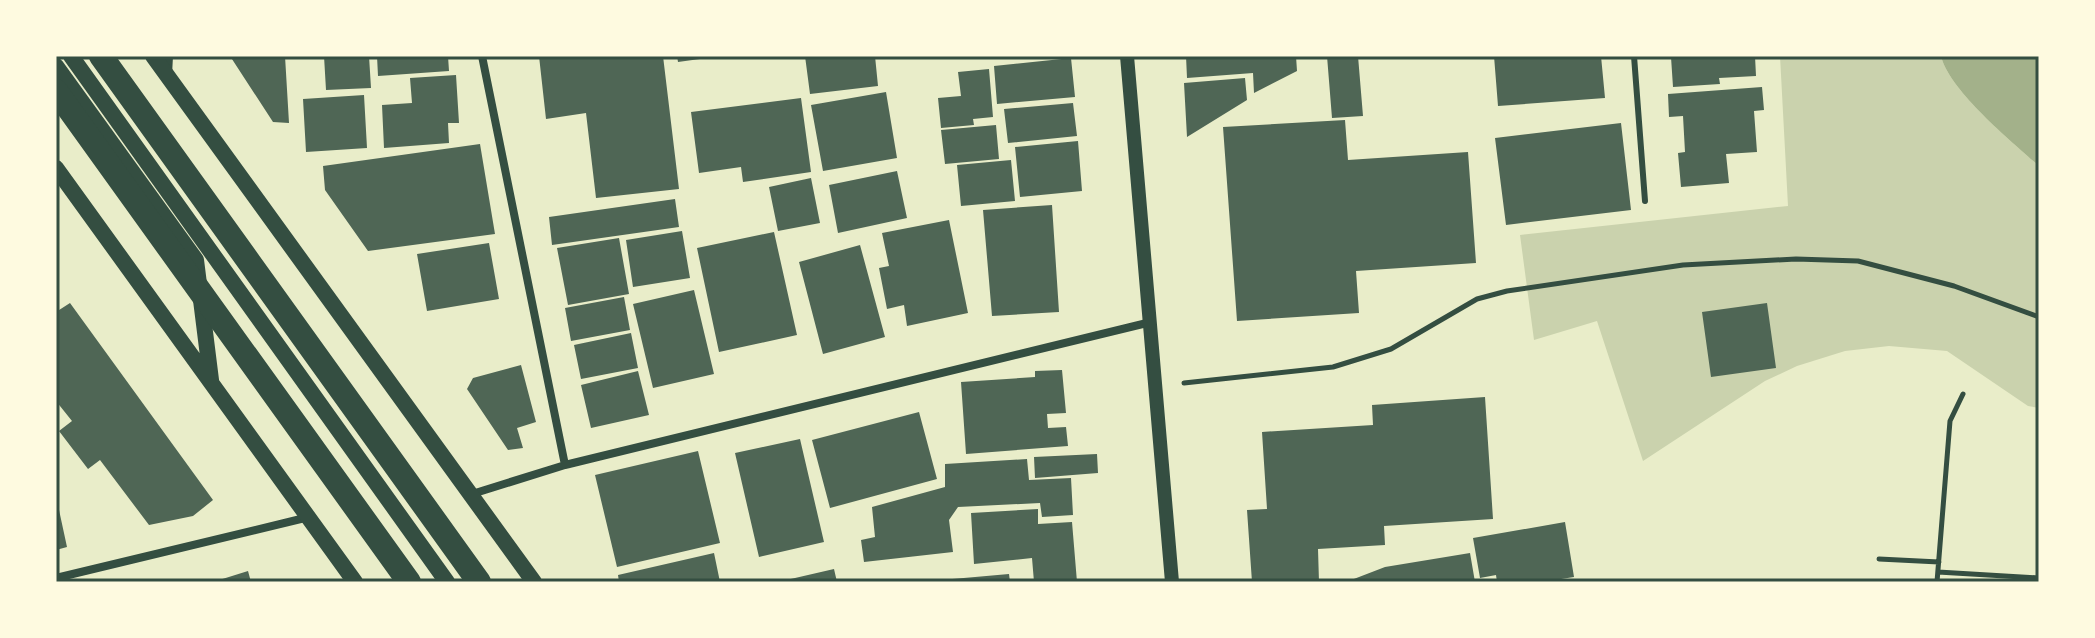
<svg xmlns="http://www.w3.org/2000/svg" width="2095" height="638" font-family="Lato,sans-serif">
<style>
.green{fill:#cad2ad}
.water{fill:#a3b18a}
.building{fill:#4f6655}
.lines{fill:none;stroke-linecap:round;stroke-linejoin:round}
.path{stroke:#344e41;stroke-width:5}
.service{stroke:#344e41;stroke-width:6}
.minor{stroke:#344e41;stroke-width:8}
.tertiary{stroke:#344e41;stroke-width:14}
.secondary{stroke:#344e41;stroke-width:16}
.motorway{stroke:#344e41;stroke-width:24}
.neatline{fill:none;stroke:#344e41;stroke-width:3}
</style>
<rect width="100%" height="100%" fill="#e9edc9"/>
<path class="green" d="M1780,56H1941C1949,90 2012,142 2039,166V408L2028,406L1947,351L1889,346L1845,351L1797,366L1765,381L1643,461L1597,321L1534,340L1520,235L1788,206Z"/>
<path class="water" d="M1941,56H2039V166C2012,142 1949,90 1941,56Z"/>
<path class="building" d="M230,56H285L289,123L273,122Z
M324,56H369L371,88L326,90Z
M377,56H448L449,71L378,76Z
M539,56H663L679,189L596,198L586,113L546,119Z
M677,56H706L707,58L678,62Z
M805,56H875L878,86L810,94Z
M1186,56H1296L1297,71L1254,93L1253,73L1187,78Z
M1327,56H1358L1363,116L1332,118Z
M1494,56H1601L1605,98L1498,106Z
M1688,56H1755L1756,76L1719,78L1720,84L1673,87L1671,57Z
M1071,58L1075,97L997,104L994,66Z
M989,69L993,117L973,119L974,125L941,128L938,98L961,96L958,72Z
M456,75L459,123H448L449,143L384,148L382,105L412,103L410,78Z
M1245,78L1247,100L1187,137L1184,83Z
M1762,87L1764,110L1754,111L1757,152L1726,154L1729,183L1681,187L1678,153L1685,152L1683,116L1669,117L1668,94Z
M886,92L897,158L823,171L811,105Z
M364,95L367,148L306,152L303,99Z
M801,98L811,172L743,182L741,167L699,173L691,112Z
M1073,103L1077,136L1008,143L1004,109Z
M1345,120L1348,160L1468,152L1476,263L1356,271L1359,313L1237,321L1223,127Z
M1621,123L1631,210L1506,225L1495,138Z
M996,125L999,159L945,164L941,130Z
M1078,141L1082,191L1020,197L1015,147Z
M480,144L495,234L368,251L325,190L323,166Z
M1011,160L1015,201L961,206L957,165Z
M897,171L907,218L838,233L829,185Z
M811,178L820,223L778,231L769,187Z
M675,199L679,227L552,245L549,217Z
M1052,205L1059,312L992,316L983,210Z
M949,220L968,313L907,326L904,305L887,309L879,268L889,266L882,233Z
M682,231L690,278L633,287L626,240Z
M774,232L797,335L719,352L697,248Z
M619,238L629,294L568,305L557,248Z
M489,243L499,299L427,311L417,254Z
M860,245L885,337L823,354L799,262Z
M694,290L714,374L653,388L633,304Z
M624,297L630,330L571,341L565,308Z
M70,303L213,500L193,516L149,525L100,460L88,469L59,431L72,421L56,401V312Z
M1767,303L1776,368L1711,377L1702,312Z
M631,333L638,368L581,379L574,345Z
M521,365L536,422L517,428L523,448L508,450L467,389L473,378Z
M1062,370L1066,413L1047,414L1048,428L1066,427L1068,446L966,454L961,382L1035,377V371Z
M638,371L649,415L591,428L581,385Z
M1485,397L1493,519L1384,526L1385,545L1318,549L1319,582H1252L1247,510L1267,509L1262,432L1373,425L1372,405Z
M919,412L937,479L830,508L812,440Z
M800,439L824,542L759,557L735,453Z
M698,451L720,543L617,567L595,475Z
M1097,454L1098,473L1035,478L1034,457Z
M1027,459L1029,480L1071,478L1073,515L1042,517L1040,503L958,507L949,520L953,552L864,562L861,540L875,537L872,507L945,487V464Z
M56,496L67,547L56,550Z
M1038,509V524L1072,522L1077,582H1034L1032,558L974,564L971,513Z
M1565,522L1574,577L1542,582H1497L1496,575L1480,578L1473,538Z
M714,553L720,582H619L618,575Z
M1470,553L1475,582H1346L1385,567Z
M834,569L837,582H783L782,581Z
M248,571L251,582H216V581Z
M1009,574L1010,582H941V580Z"/>
<g class="lines">
<path class="path" d="M1184,383L1333,367L1391,349L1477,299L1507,291L1683,265L1796,259L1858,261L1954,286L2039,317
M1879,559L1939,562
M1938,572L2039,578
M1937,582L1950,421L1963,394"/>
<path class="service" d="M1634,56L1645,201"/>
<path class="minor" d="M482,56L565,465
M168,75L169,56
M472,494L565,465L1151,322
M56,578L309,517"/>
<path class="tertiary" d="M1127,56L1172,582"/>
<path class="secondary" d="M71,56L447,582
M153,56L534,582
M56,66L196,260L211,380
M56,168L355,582"/>
<path class="motorway" d="M101,56L479,582
M56,91L409,582"/>
</g>
<rect width="2095" height="638" fill="none" stroke="#fefae0" stroke-width="116"/>
<rect x="58" y="58" width="1979" height="522" class="neatline"/>
</svg>
